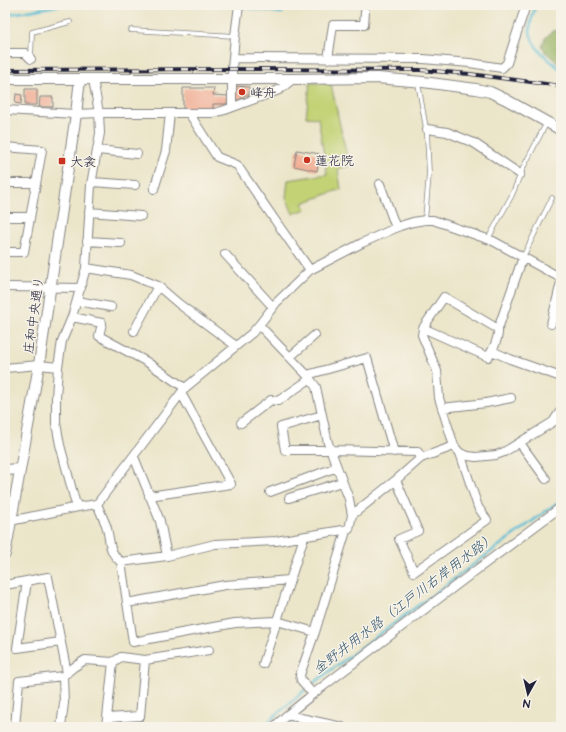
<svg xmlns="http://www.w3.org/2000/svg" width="566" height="732" font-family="'Architects Daughter','Klee One',sans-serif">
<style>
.green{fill:#c2d275;stroke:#727a58}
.forest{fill:#99b466;stroke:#5e6b50}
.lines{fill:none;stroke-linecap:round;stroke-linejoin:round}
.stream{stroke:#57bcd5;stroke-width:2.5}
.building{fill:#f1ad94}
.service-casing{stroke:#868482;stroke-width:5.5}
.minor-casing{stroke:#868482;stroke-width:10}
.tertiary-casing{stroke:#868482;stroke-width:12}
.service{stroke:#fff;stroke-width:4}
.minor{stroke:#fff;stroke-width:8}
.tertiary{stroke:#fff;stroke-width:10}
.rail-casing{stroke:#22223b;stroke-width:4}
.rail{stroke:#f7f3e8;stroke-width:2.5;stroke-dasharray:8;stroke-linecap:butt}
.poi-dot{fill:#c8321e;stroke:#f7f3e8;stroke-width:1.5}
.labels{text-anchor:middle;stroke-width:3;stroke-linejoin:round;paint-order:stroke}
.poi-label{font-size:13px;fill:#22223b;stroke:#f7f3e8;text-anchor:start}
.street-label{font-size:13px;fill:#22223b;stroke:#f7f3e8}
.water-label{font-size:14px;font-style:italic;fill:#355871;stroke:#f7f3e8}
</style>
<rect width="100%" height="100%" fill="#f7f3e8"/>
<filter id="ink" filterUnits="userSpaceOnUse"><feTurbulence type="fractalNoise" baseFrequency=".025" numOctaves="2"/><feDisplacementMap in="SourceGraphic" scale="8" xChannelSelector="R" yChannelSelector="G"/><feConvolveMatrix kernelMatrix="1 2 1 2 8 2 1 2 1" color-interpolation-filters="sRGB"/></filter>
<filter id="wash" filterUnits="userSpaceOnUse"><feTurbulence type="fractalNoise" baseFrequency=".012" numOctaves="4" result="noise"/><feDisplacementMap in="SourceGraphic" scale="16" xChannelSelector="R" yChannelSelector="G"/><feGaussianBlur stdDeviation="0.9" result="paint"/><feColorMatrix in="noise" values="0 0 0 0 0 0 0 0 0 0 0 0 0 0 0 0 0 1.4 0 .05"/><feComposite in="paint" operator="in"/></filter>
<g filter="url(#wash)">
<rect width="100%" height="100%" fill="#ebe5c9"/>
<path class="green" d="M310,83L331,84L349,166L338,169L341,189L303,203L306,209L293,214L286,197L288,180L327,174L318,118L306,117Z"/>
<path class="forest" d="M560,25H561V67L551,56L545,52L542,45L546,37L552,31H557Z"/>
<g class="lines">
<path class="stream" d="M226,5L282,13
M536,5C533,13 530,22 530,30C531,48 549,59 561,70
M5,15L62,5
M282,722L305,727
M262,727L312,684L561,500"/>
</g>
<g id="blocks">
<path class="building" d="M235,86L249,87V95H244V98H241L240,100H234Z
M183,88H214L213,95L228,96L227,104H213V109H183Z
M25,89H37V105H25Z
M16,94L22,95L21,104L15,103Z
M40,97H53V107H39Z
M297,150L320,154L317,171L294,166Z"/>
</g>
</g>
<g filter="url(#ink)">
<use href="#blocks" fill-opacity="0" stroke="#868482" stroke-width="1"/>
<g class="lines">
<defs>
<path id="service" d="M131,30L235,36
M31,58L32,32L70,22
M418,83L427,134L429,173L425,220
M488,239L512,195L523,168L547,122
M523,257L552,198"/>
<path id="minor" d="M5,53H25L31,59
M233,58L423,59L470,63L502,68L507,63L526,5
M328,59L333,25H364L365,12
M232,107V69L235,36L239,5
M5,110L76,114L99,113H214L225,110L279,90L293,79
M189,113L217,157L237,165L279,226L310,270
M427,129L447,132L474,143L520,174
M5,147L42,150L24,252H5
M97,150L137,154
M92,182L135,185
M5,183H36
M380,184L396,228
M154,189L166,151L170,113
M89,212L141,216
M5,217H30
M87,241L121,243
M225,254L273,307
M86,268L131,275L158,286L179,304L236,346
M5,287L81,288
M77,301L111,307
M72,317L102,323L99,336L147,362L185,388
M551,324L561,282
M423,328L488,357C493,350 499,338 498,329L523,257
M498,329L444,297L423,328L422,335L437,371L439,398L454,446L460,453L468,456L476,457L496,455L504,452L553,422L561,410
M134,331L158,286
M492,351L510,359L561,377
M290,357L315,335
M5,368L39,365L58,367
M307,375L367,358L394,452
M442,408L486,403L511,398
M322,415L281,427L285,450H331L418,452L421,458
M241,423L271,400L278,401L310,379
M520,443L546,479
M134,457L160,521L167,556
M396,480L418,531L399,539L414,572L487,520L478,507L460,453
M270,492L337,467
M149,496L231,484L181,393
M289,498L342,482
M97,504C100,511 103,518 106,525C111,540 107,551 121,562L133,642L235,623L277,621L315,632
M78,507L75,501L60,445L56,423V398L58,367L62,341L72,317L86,268L91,185L100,133L99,113L93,79
M352,515L396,480L421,458L454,446
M5,522L78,507L97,504L185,388L252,333L259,325L276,303L310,270L362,243L400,226L413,222L425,220H433L493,241L561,278
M121,562L167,556L215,544L276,541L349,529L352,515L349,499L328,443L316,387L307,375L259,325
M27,581L17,648L61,642
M5,585L48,577L67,673
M127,603L225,585L290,580
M145,660L209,650
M263,664L304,537
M313,694L301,680L300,675L315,632L346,531
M287,715L342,727
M107,718L140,716L145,660L121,657L113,662
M15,727L19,681L63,676L74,667L85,660L113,662L106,727
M61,727L64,703L63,676
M274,727L287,715L313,694L475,571L561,507"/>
<path id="tertiary" d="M5,79H293L377,78L423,82L476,89L490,92L505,99L561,130
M5,470L20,469
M5,554L39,365L76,114L80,79"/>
</defs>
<use href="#service" class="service-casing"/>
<use href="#minor" class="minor-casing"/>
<use href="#tertiary" class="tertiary-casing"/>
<use href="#service" class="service"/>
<use href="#minor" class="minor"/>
<use href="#tertiary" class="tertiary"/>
<defs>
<path id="rail" d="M5,70L232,69L420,70L470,74L561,86"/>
</defs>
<use href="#rail" class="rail-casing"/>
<use href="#rail" class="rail"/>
</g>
</g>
<g class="poi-dot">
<circle cx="242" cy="92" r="4"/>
<circle cx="307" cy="160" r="4"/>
<rect x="58" y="157" width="8" height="8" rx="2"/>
</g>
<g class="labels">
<g class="poi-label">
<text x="250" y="97">峰舟</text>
<text x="315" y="165">蓮花院</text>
<text x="70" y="166">大衾</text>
</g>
<g class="street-label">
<text transform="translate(33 315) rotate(-82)" y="5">庄和中央通り</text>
</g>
<g class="water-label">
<text transform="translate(404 603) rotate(-37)" y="5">金野井用水路（江戸川右岸用水路）</text>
</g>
</g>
<rect width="566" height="732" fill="none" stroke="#f7f3e8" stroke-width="20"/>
<g transform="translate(528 694) rotate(188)" stroke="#f7f3e8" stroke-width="3" paint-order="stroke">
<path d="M0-3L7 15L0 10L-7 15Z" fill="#22223b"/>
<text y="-6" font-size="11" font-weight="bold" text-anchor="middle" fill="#22223b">N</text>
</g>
</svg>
